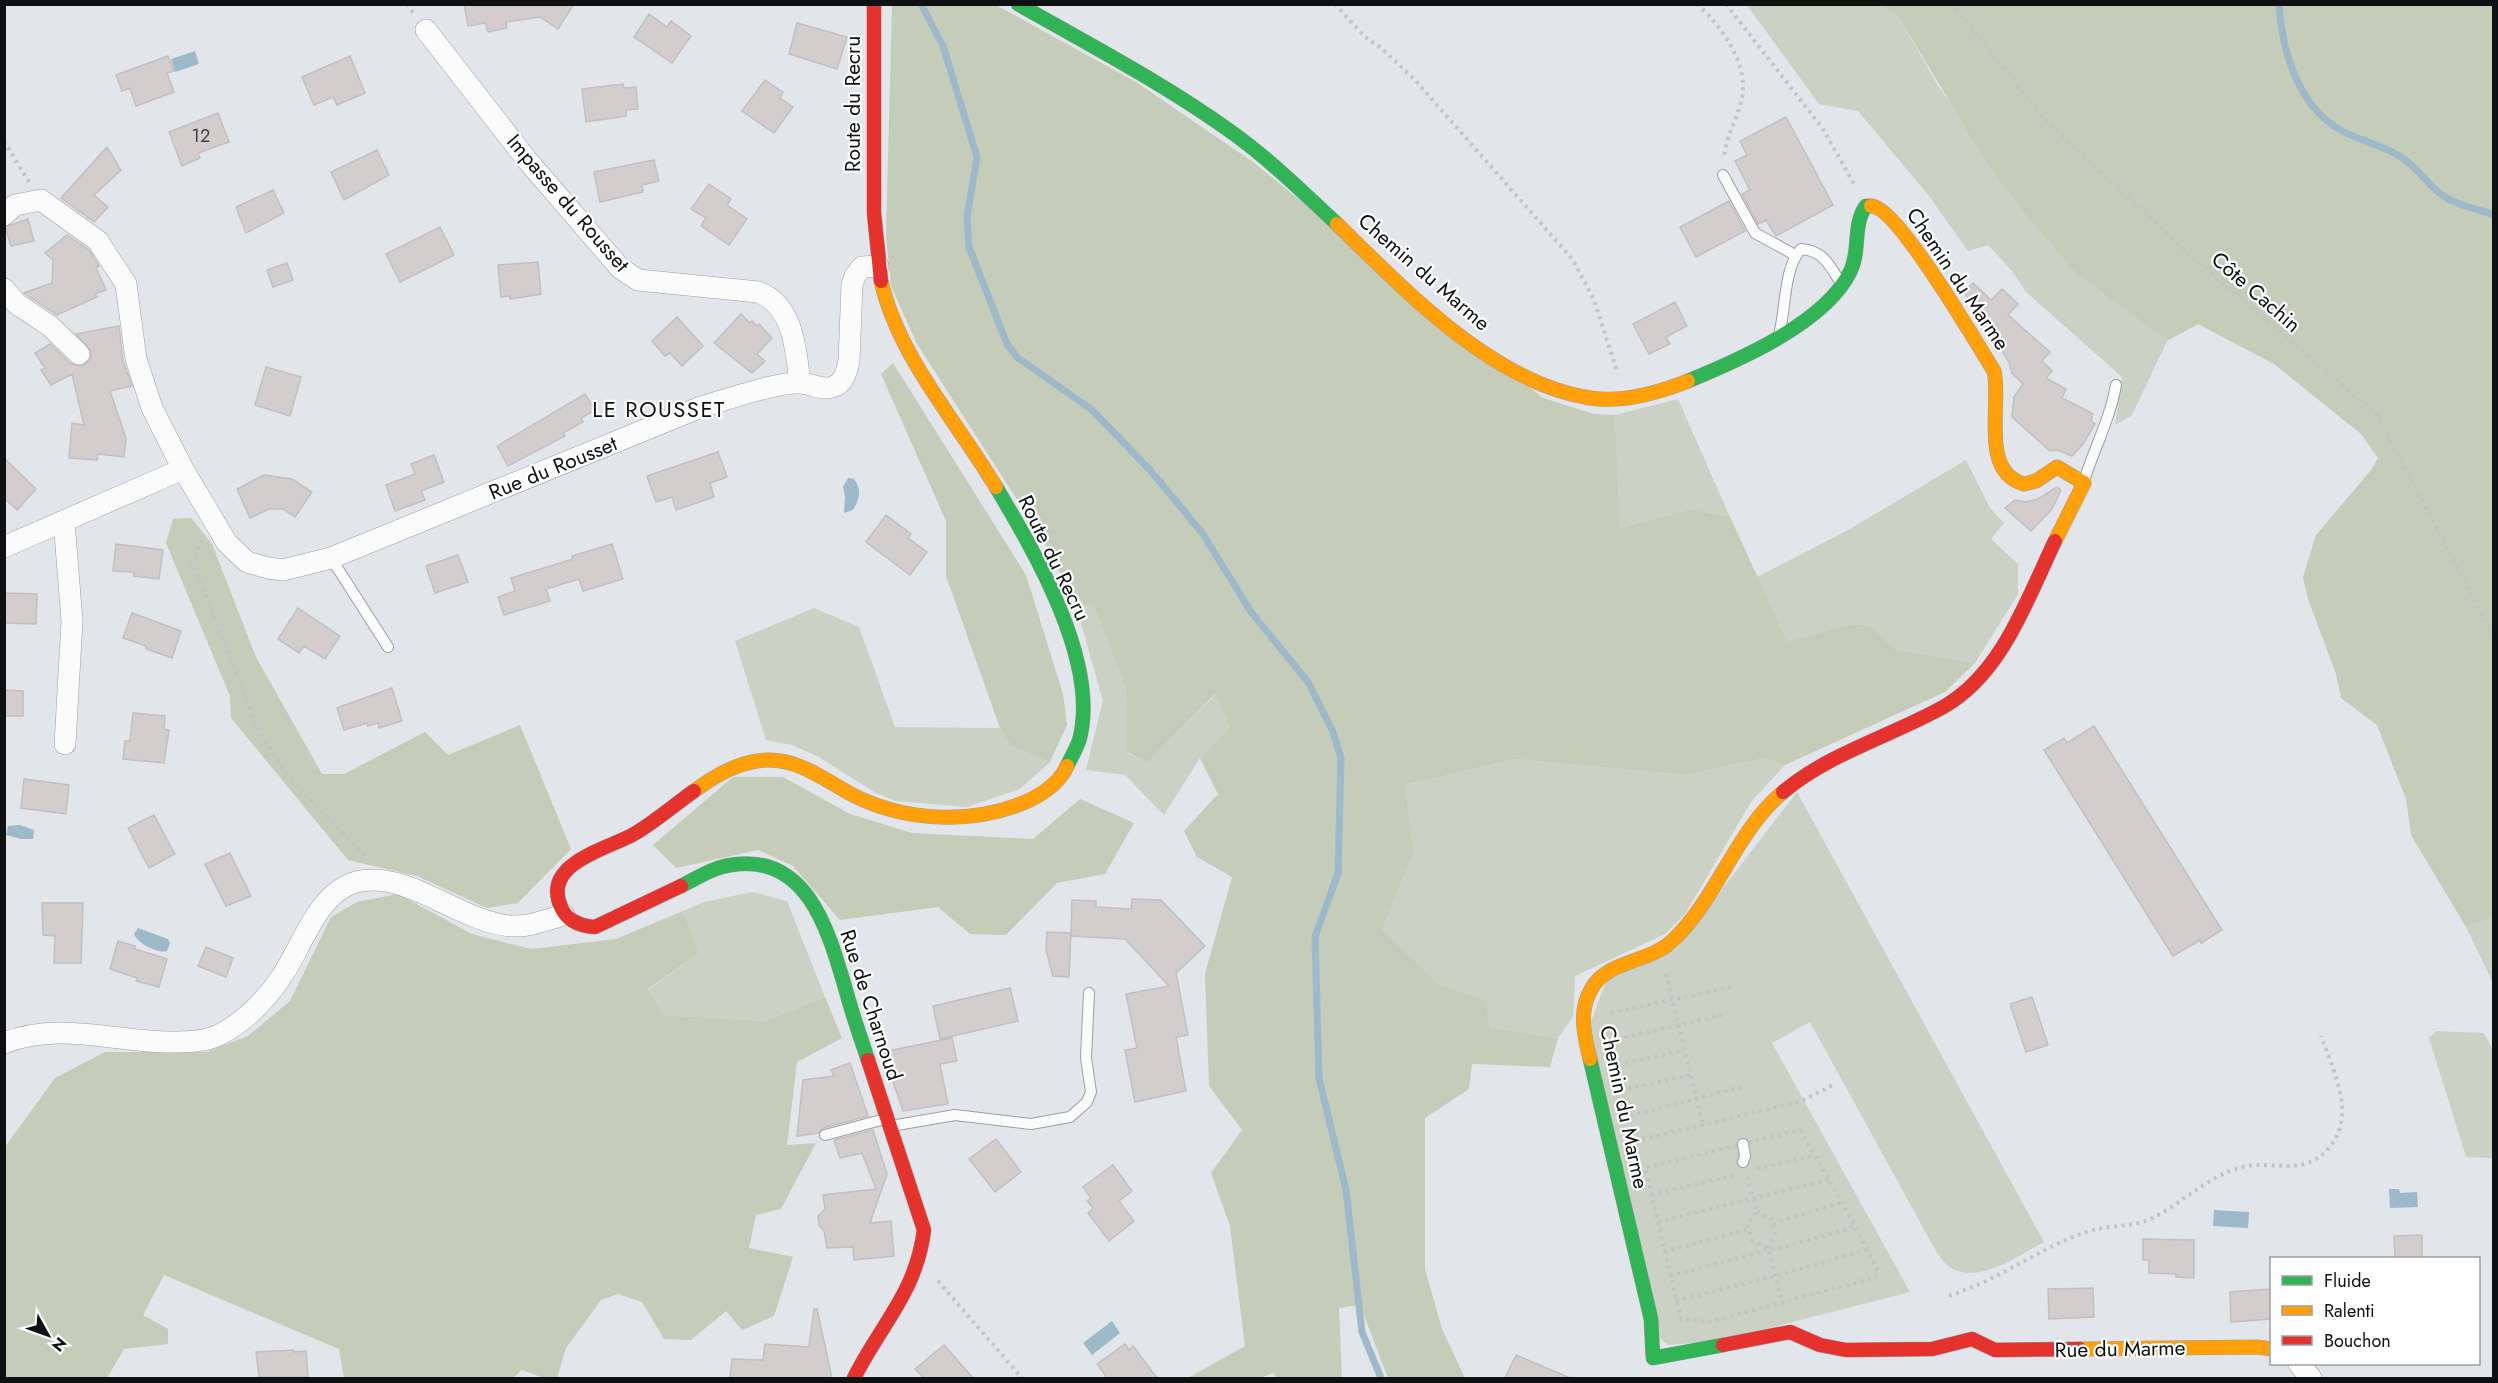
<svg xmlns="http://www.w3.org/2000/svg" width="2498" height="1383" font-family="Jost,sans-serif">
<style>
.green{fill:#cbd1c4}
.forest{fill:#c5ccba}
.water{fill:#9eb9ca}
.lines{fill:none;stroke-linecap:round;stroke-linejoin:round}
.stream{stroke:#9eb9ca;stroke-width:7}
.building{fill:#d4cdcd;stroke:#c0c0c1;stroke-width:1.5}
.lane-casing{stroke:#9d9fa2;stroke-width:12}
.street-casing{stroke:#9d9fa2;stroke-width:22}
.fast-casing{stroke:#9d9fa2;stroke-width:15}
.slow-casing{stroke:#9d9fa2;stroke-width:15}
.jam-casing{stroke:#9d9fa2;stroke-width:15}
.path{stroke:#c2c4c6;stroke-width:4;stroke-dasharray:3 4.5;stroke-linecap:butt}
.lane{stroke:#fbfbfc;stroke-width:10}
.street{stroke:#fbfbfc;stroke-width:21}
.fast{stroke:#30b455;stroke-width:14}
.slow{stroke:#ff9f0a;stroke-width:14}
.jam{stroke:#e5322d;stroke-width:14}
.labels{text-anchor:middle;stroke-width:4.5;stroke-linejoin:round;paint-order:stroke}
.number-label{font-size:18px;fill:#404042}
.street-label{font-size:21px;fill:#0e1012;stroke:#fff}
.neighbourhood-label{font-size:22px;letter-spacing:1.5px;fill:#0e1012;stroke:#fff}
</style>
<rect width="100%" height="100%" fill="#e2e5e9"/>
<path class="green" d="M1747,5H1881L1898,16L1940,89L2077,274L2167,341L2132,415L2115,425L2122,377L2026,292L2012,271L1988,245L1968,251L1929,196L1858,111L1819,104Z
M1678,399L1730,517L1691,509L1620,528L1615,415Z
M1966,460L1990,508L2004,523L1991,539L2018,564V594L1975,663L1896,650L1869,625L1853,624L1787,641L1757,577L1850,529Z
M1075,602L1094,604L1126,689L1127,753L1147,763L1216,694L1230,727L1200,758L1164,815L1125,775L1086,770L1103,701Z
M814,608L859,627L895,727L1000,728L1011,746L1050,762L1020,789L967,807L896,801L876,793L817,756L792,745L766,740L735,641Z
M1764,758L1785,765L1751,802L1685,914L1665,934L1575,976L1573,1017L1558,1038L1488,1028L1485,1001L1439,984L1382,930L1414,851L1405,785L1514,759L1686,775Z
M1797,792L2044,1242C2018,1255 1978,1286 1949,1267C1945,1264 1941,1258 1937,1253L1810,1022L1772,1043L1910,1292L1718,1341L1668,1345L1660,1338L1589,1027L1607,979L1676,949Z
M752,892L787,901L825,997L765,1021L663,1015L648,990L699,953L683,911L704,902Z
M2493,918V983L2466,927Z
M2436,1031L2484,1033L2493,1050V1158L2466,1157L2429,1038Z"/>
<path class="forest" d="M892,5H996L1136,82L1253,162L1543,398L1594,414L1615,415L1620,528L1691,509L1730,517L1787,641L1853,624L1869,625L1896,650L1975,663L1945,692L1785,765L1764,758L1686,775L1514,759L1405,785L1414,851L1382,930L1439,984L1486,1001L1489,1028L1558,1038L1550,1067L1472,1064L1469,1089L1425,1118V1269L1442,1329L1465,1378H1388L1360,1305L1339,1308L1342,1378H1277L1273,1373L1260,1378H1188L1245,1346L1230,1226L1211,1173L1242,1130L1209,1086L1205,974L1232,877L1197,857L1184,831L1218,794L1200,758L1230,727L1215,694L1147,763L1127,752L1126,689L1094,605L1075,602L1043,540L917,344L891,286L886,236Z
M1881,5H2493V918L2466,927L2411,835L2406,799L2377,725L2341,698L2336,674L2308,599L2303,577L2316,535L2372,469L2378,458L2361,434L2274,364L2198,324L2167,341L2077,274L2023,211L1989,167L1898,16Z
M893,363L1026,575L1063,694L1067,725L1050,762L1011,746L1000,728L946,576V521L881,374Z
M191,518L212,544L256,657L322,774H344L425,732L448,755L520,725L571,849L518,903L487,908L417,876L348,860L231,718L230,696L166,543L173,519Z
M733,777H783L850,814L912,833L1033,839L1080,799L1134,823L1105,874L1057,883L1006,935L970,934L938,907L840,920L793,866L758,850L676,868L653,845Z
M398,894L472,934L531,949L616,939L683,911L699,953L648,989L663,1015L765,1021L825,997L842,1038L797,1062L787,1145L816,1143L781,1209L756,1215L749,1248L793,1257L774,1316L742,1330L726,1311L691,1340L664,1339L642,1302L618,1294L601,1300L566,1348L557,1378H544L522,1370L513,1378H344L339,1349L164,1275L143,1315L168,1329V1344L124,1349L107,1378H5V1147L55,1078L105,1052H206L248,1036L290,1001L331,917L357,902Z"/>
<path class="water" d="M195,51L199,64L175,72L171,59Z
M848,478L854,479C862,490 860,499 853,510L844,513L845,496L843,487Z
M20,825L34,830L33,839H21L6,835L8,826Z
M138,928L168,939L170,943L167,951C158,954 137,943 134,934Z
M2389,1189H2399L2400,1193L2417,1192L2418,1207L2390,1208Z
M2214,1210L2249,1212L2248,1228L2213,1226Z
M1112,1321L1120,1333L1092,1355L1083,1343Z"/>
<g class="lines">
<path class="stream" d="M921,4L943,46L977,157L967,217L969,247L1007,344L1017,357L1092,410L1150,470L1203,534L1251,612L1308,682L1333,732L1341,758L1338,873L1315,937L1319,1078L1346,1190L1362,1332L1381,1378
M2279,4C2282,51 2298,107 2342,131C2361,141 2382,145 2401,157C2417,167 2427,184 2442,195C2455,205 2478,209 2494,215"/>
</g>
<path class="building" d="M464,4H574L558,29L540,17L506,22L507,28L488,32L485,23L468,26Z
M649,14L667,27L671,21L691,36L672,63L634,37Z
M797,23L847,37L837,69L789,54Z
M168,56L174,71L167,73L174,92L136,106L130,88L122,91L116,75Z
M350,56L365,93L337,105L333,97L314,105L302,77Z
M765,80L783,92L780,98L793,107L774,133L742,111Z
M623,84L624,88L636,87L638,109L626,110V116L586,122L582,89Z
M218,113L229,142L198,153L200,158L182,166L169,132Z
M1786,117L1833,205L1776,236L1766,220L1758,224L1742,194L1750,190L1735,161L1747,155L1740,141Z
M107,147L121,170L94,195L108,207L94,222L61,198Z
M377,150L389,175L344,200L331,172Z
M654,160L659,181L642,185L643,192L600,202L594,172Z
M709,184L731,199L727,205L747,219L729,245L701,226L706,218L691,209Z
M273,190L284,213L246,233L236,207Z
M1729,201L1745,231L1696,257L1680,227Z
M28,219L34,241L11,246L5,227Z
M440,227L454,255L400,282L386,254Z
M67,235L89,250L99,266L96,268L106,290L95,294L97,297L57,315L24,293L52,283L53,260L45,253Z
M538,262L541,294L510,299V296L501,297L498,265Z
M287,263L293,280L273,287L267,270Z
M1973,283L1991,300L2002,289L2018,304L2008,315L2050,352L2042,361L2052,371L2046,378L2066,389L2062,398L2093,414L2091,421L2095,424L2083,444L2072,456L2058,450L2050,451L2012,417L2014,397L2023,384L2012,373L2009,362L1997,343L1998,341L1991,335L1964,292Z
M1675,302L1687,326L1666,337L1670,344L1649,354L1633,324Z
M741,314L750,323L752,321L757,326L759,324L772,338L757,354L765,361L752,373L714,343Z
M677,317L703,346L682,366L670,353L665,356L652,341Z
M119,326L123,361L132,386L110,391L126,438L124,457L98,454L97,460L69,458L72,423L84,425L72,374L51,385L41,370L45,368L35,353L50,344L71,364L83,366L91,358V351L76,334Z
M266,367L301,377L290,416L255,405Z
M585,394L595,410L581,418L583,422L563,433L565,436L508,466L497,446Z
M718,452L727,477L710,483L714,497L676,510L672,497L656,502L647,476Z
M434,455L444,482L421,491L425,500L395,511L386,485L415,474L411,464Z
M4,458L36,489L17,510L4,498Z
M264,475L292,479L312,492L295,517L283,509H269L250,518L237,489Z
M2057,487L2061,490L2052,509L2031,531L2005,508L2015,500L2026,502L2038,499Z
M886,515L911,534L908,538L927,552L910,575L866,542Z
M116,544L163,550L159,579L134,576V572L113,571Z
M612,544L623,579L583,591L579,579L546,589L550,601L504,615L498,597L515,591L511,578L573,559L572,556Z
M458,555L468,582L435,593L426,566Z
M4,593L37,594L36,624L4,623Z
M298,608L340,636L325,659L304,646L299,653L278,639Z
M132,613L181,631L172,658L146,649V646L123,638Z
M392,688L402,721L379,728L378,723L368,726L367,723L344,730L337,708Z
M4,690L23,691V716H4Z
M133,713L165,716L164,729L169,730L164,763L123,759L125,741H130Z
M2094,726L2222,930L2201,943L2200,940L2173,956L2044,750L2064,738L2067,743Z
M24,779L69,785L66,814L21,808Z
M154,815L175,854L149,868L128,828Z
M230,853L251,896L226,906L205,864Z
M1132,899L1161,900L1205,946L1176,973L1188,1035L1176,1037L1186,1091L1135,1102L1125,1050L1137,1048L1126,994L1169,986L1125,939L1071,936L1072,900L1096,901V907L1131,909Z
M42,903H83L81,963H54L55,936L43,935Z
M1047,932L1071,933L1069,977L1053,976L1046,950Z
M118,941L135,946V949L167,959L159,987L136,981L137,978L110,969Z
M206,947L233,958L226,977L198,966Z
M1010,988L1018,1021L940,1039L933,1006Z
M2032,997L2048,1045L2026,1052L2010,1004Z
M952,1038L957,1061L940,1064L948,1104L903,1111L883,1052Z
M850,1063L868,1116L823,1128L818,1133L797,1136L803,1080L834,1076L831,1070Z
M873,1130L887,1174L870,1223L891,1221L894,1256L854,1260L853,1247L827,1248L824,1231L819,1225L818,1216L825,1209L823,1195L876,1189L862,1153L840,1158L834,1140Z
M996,1139L1021,1172L995,1192L969,1159Z
M1113,1165L1132,1191L1119,1201L1134,1221L1109,1241L1088,1213L1093,1208L1087,1201L1091,1198L1083,1187Z
M2422,1235V1258H2395L2394,1236Z
M2143,1239L2194,1240V1278L2176,1277V1274L2149,1273V1260H2143Z
M2093,1288L2094,1317L2049,1319L2048,1289Z
M2271,1289V1319L2231,1322L2230,1292Z
M814,1309H817L832,1378H730L732,1359L763,1360L765,1344L809,1347Z
M1125,1344L1129,1350L1133,1346L1157,1378H1107L1097,1364Z
M944,1345L973,1378H924L915,1369Z
M294,1350V1352L306,1351L308,1377H259L256,1352Z
M1516,1355L1570,1378H1505Z"/>
<g class="lines">
<defs>
<path id="lane" d="M1723,175L1755,233L1795,255
M1780,330C1786,305 1784,268 1801,249C1822,250 1830,265 1840,282
M2084,481C2094,449 2110,419 2116,385
M331,558L388,647
M891,1126L955,1115L1031,1124L1070,1117L1087,1102L1091,1092L1086,1058L1089,993
M825,1135L885,1119
M1743,1144L1745,1156L1743,1162"/>
<path id="street" d="M426,30L527,160L620,268L638,280L758,292C794,305 796,351 800,383
M4,215L15,205L41,200L98,241L126,284L136,359L152,408L183,469L227,543L247,562L268,568L283,570L331,558L701,407C726,400 776,382 800,383C811,383 821,391 832,387C844,384 847,371 849,361L852,285L855,276L862,267L878,266
M4,289L17,304L50,326L79,354
M64,521L72,621L65,744
M4,547L183,469
M4,1043C58,1021 115,1042 170,1042C187,1042 204,1042 219,1035C244,1022 266,1000 282,976C302,947 317,893 356,882C407,869 459,922 511,926C530,927 546,920 564,915
M2299,1364L2311,1378"/>
<path id="fast" d="M1018,4C1090,45 1163,83 1230,131C1268,158 1303,192 1337,224
M1688,381C1739,360 1825,323 1850,272C1861,251 1852,225 1866,206H1871
M996,487C1034,551 1101,664 1079,741C1076,749 1071,758 1067,766
M681,886C697,878 714,867 731,865C810,852 830,937 847,994C853,1017 861,1038 868,1060
M1590,1059L1651,1319L1653,1358L1723,1345"/>
<path id="slow" d="M1871,206C1897,206 1977,344 1994,371C2002,402 1979,472 2024,484L2036,481L2057,467L2084,483L2055,541
M1337,224C1405,290 1492,383 1590,398C1623,403 1658,393 1688,381
M881,281C899,358 956,420 996,487
M694,791C716,775 741,760 769,760C799,760 824,779 849,793C899,820 964,825 1018,805C1037,798 1059,785 1067,766
M1590,1059C1584,1035 1578,1010 1592,988C1607,961 1649,962 1671,942C1717,900 1735,832 1783,792
M2080,1349L2257,1347L2272,1349"/>
<path id="jam" d="M874,4V213L881,281
M1783,792C1831,752 1892,736 1945,706C2003,672 2027,599 2055,541
M681,886L595,927C580,926 567,921 561,907C541,863 608,849 634,834C655,822 674,805 694,791
M1723,1345L1790,1332L1820,1345L1846,1350L1932,1349L1972,1339L1995,1350L2080,1349
M854,1378C881,1324 916,1293 924,1230L868,1060"/>
</defs>
<use href="#lane" class="lane-casing"/>
<use href="#street" class="street-casing"/>
<use href="#fast" class="fast-casing"/>
<use href="#slow" class="slow-casing"/>
<use href="#jam" class="jam-casing"/>
<path class="path" d="M407,4L414,14
M1335,4L1364,36L1381,48L1416,81L1573,260L1594,300L1618,374
M1697,4C1722,26 1751,67 1741,102C1736,122 1725,138 1724,159
M1726,4L1823,129L1854,184
M1950,4L1968,23L2047,122L2198,262L2377,415L2494,637
M4,141L29,182
M202,540L192,562L261,736L290,778L369,860
M1666,974L1703,1125
M1611,1013L1735,986
M1610,1041L1726,1014
M1618,1065L1685,1050
M1621,1090L1691,1075
M1630,1116L1745,1086
M1800,1130C1828,1177 1854,1223 1878,1271L1874,1278L1709,1322L1681,1319L1645,1168Z
M1635,1141L1802,1101L1833,1085
M1757,1169L1815,1155
M1747,1177L1757,1211L1747,1225L1752,1240L1768,1248L1783,1305
M1651,1195L1735,1175
M1757,1211L1771,1219L1775,1234L1768,1248
M1658,1222L1830,1179
M1773,1224L1843,1202
M1664,1252L1749,1229
M1670,1276L1757,1253L1768,1248L1776,1249L1855,1227
M938,1281L1022,1378
M1949,1296C1965,1290 1981,1284 1996,1276C2026,1261 2057,1241 2090,1231C2109,1225 2130,1227 2148,1220C2180,1206 2206,1177 2239,1168C2274,1158 2306,1180 2332,1144C2355,1112 2333,1069 2321,1036
M1676,1301L1775,1276L1867,1250"/>
<use href="#lane" class="lane"/>
<use href="#street" class="street"/>
<use href="#fast" class="fast"/>
<use href="#slow" class="slow"/>
<use href="#jam" class="jam"/>
</g>
<g class="labels">
<g class="number-label">
<text x="201" y="142">12</text>
</g>
<g class="street-label">
<text transform="translate(853 104) rotate(-90)" y="7">Route du Recru</text>
<text transform="translate(568 203) rotate(49)" y="7">Impasse du Rousset</text>
<text transform="translate(1424 272) rotate(41)" y="7">Chemin du Marme</text>
<text transform="translate(1958 279) rotate(56)" y="7">Chemin du Marme</text>
<text transform="translate(2256 292) rotate(41)" y="7">Côte Cachin</text>
<text transform="translate(553 468) rotate(-22)" y="7">Rue du Rousset</text>
<text transform="translate(1054 558) rotate(64)" y="7">Route du Recru</text>
<text transform="translate(871 1005) rotate(72)" y="7">Rue de Charnoud</text>
<text transform="translate(1624 1107) rotate(78)" y="7">Chemin du Marme</text>
<text transform="translate(2120 1349) rotate(-1)" y="7">Rue du Marme</text>
</g>
<g class="neighbourhood-label">
<text x="659" y="417">LE ROUSSET</text>
</g>
</g>
<rect width="2498" height="1383" fill="none" stroke="#0e1012" stroke-width="12"/>
<rect x="2270" y="1257" width="210" height="108" fill="#ffffff" stroke="#9f9fa0" stroke-width="1.5"/>
<rect x="2282" y="1276" width="30" height="9" fill="#30b455" stroke="#9f9fa0" stroke-width="1.5"/>
<text x="2324" y="1287" font-size="18" fill="#0e1012">Fluide</text>
<rect x="2282" y="1306" width="30" height="9" fill="#ff9f0a" stroke="#9f9fa0" stroke-width="1.5"/>
<text x="2324" y="1317" font-size="18" fill="#0e1012">Ralenti</text>
<rect x="2282" y="1336" width="30" height="9" fill="#e5322d" stroke="#9f9fa0" stroke-width="1.5"/>
<text x="2324" y="1347" font-size="18" fill="#0e1012">Bouchon</text>
<g transform="translate(48 1335) rotate(130)" stroke="#ffffff" stroke-width="4.5" paint-order="stroke">
<path d="M0-4.5L10 22L0 15L-10 22Z" fill="#0e1012"/>
<text y="-9" font-size="16" font-weight="bold" text-anchor="middle" fill="#0e1012">N</text>
</g>
</svg>
